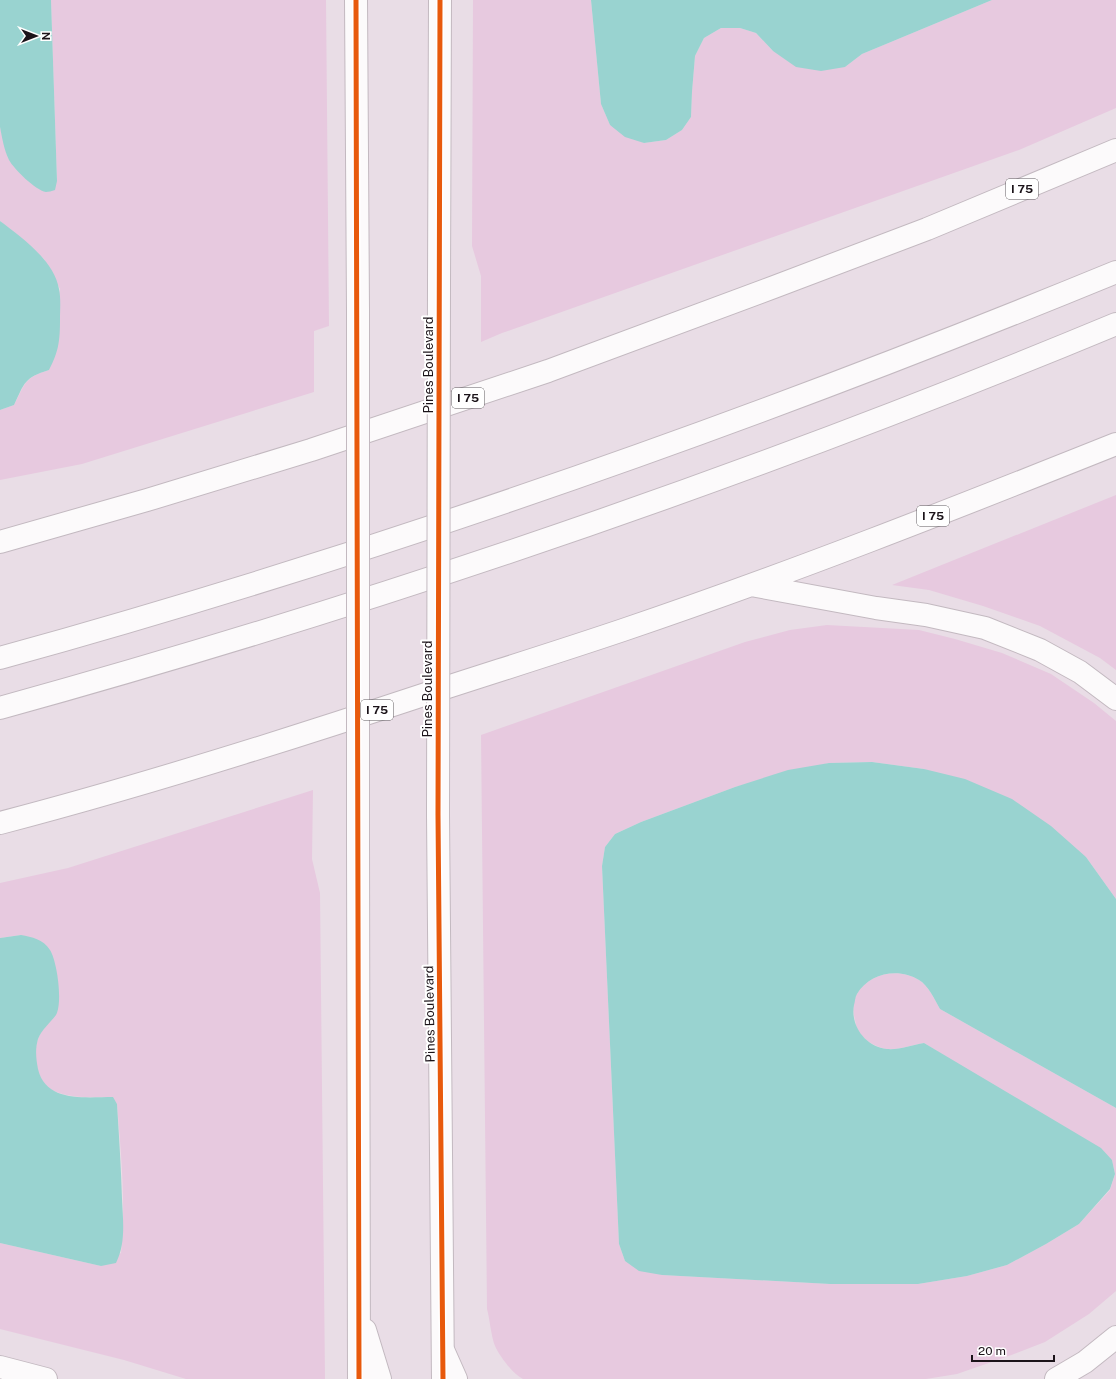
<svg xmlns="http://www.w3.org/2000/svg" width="1116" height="1379" font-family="'Public Sans',sans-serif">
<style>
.green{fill:#e7c9df}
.water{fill:#99d3d0}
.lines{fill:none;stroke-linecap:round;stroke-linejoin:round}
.primary-casing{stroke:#c3b9c0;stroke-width:24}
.trunk-casing{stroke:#c3b9c0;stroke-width:24}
.motorway-casing{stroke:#c3b9c0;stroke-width:24}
.primary{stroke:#fcfafb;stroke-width:22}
.trunk{stroke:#fcfafb;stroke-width:22}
.motorway{stroke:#fcfafb;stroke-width:22}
.trunk-bridge-casing{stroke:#c3b9c0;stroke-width:24;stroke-linecap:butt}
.trunk-bridge{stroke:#fcfafb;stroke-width:22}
.cycleway-casing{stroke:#fff;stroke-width:8}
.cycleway{stroke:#e8590c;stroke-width:5}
.labels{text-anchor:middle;stroke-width:4;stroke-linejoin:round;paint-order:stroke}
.shield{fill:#fff;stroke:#5f5a5e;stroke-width:1}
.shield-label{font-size:12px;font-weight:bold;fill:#1b1319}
.street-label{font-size:13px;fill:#1b1319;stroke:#fff}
</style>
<rect width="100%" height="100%" fill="#e9dde6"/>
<path class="green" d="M51,0H326L329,326L314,331V392L82,464L0,480V410L14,405C26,382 24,378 49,370L60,289L44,259L0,221V127L8,158L57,181Z
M473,0H591L601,104L610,125L644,143L666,140L682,130L691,117L692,92L695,56L704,38L721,28H740L756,33L773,51L845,67L862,54L992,0H1116V108L1019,150L502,333L481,342V276L472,246Z
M1116,495V670L1100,658L1040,626L983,606L929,590L892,585Z
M827,625L919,630L955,639L1002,653L1051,674L1094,703L1116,721V899L1086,857L924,769L872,762L829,763L735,787L641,822L615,834L605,847L602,866L619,1244L625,1261L662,1275L830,1284H918L967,1276L1007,1265L1046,1244L1079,1224L1110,1190L1115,1174L1112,1160L924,1043C912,1045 899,1050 887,1049C876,1048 862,1039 857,1029C856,1027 856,1023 855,1020C853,1013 852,1001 857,994C869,973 899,967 919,980C928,985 935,1000 940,1009L1116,1108V1291L1089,1314L1045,1342L1006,1357L957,1374L926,1379H523C513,1374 500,1357 495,1346C491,1336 490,1320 487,1309L481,735L745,642L790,630Z
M313,790L312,859L320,893L325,1379H186L124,1360L0,1329V1243L101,1266L121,1253C126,1204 121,1153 117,1104L112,1097C93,1097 72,1099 54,1091C37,1084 32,1055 38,1039C41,1030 50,1021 56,1014L21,935L0,938V883L68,868Z"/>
<path class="water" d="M0,0H51L57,181L55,190C52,191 48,192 46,192C35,190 14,169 9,160C4,150 2,137 0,127Z
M591,0H992L862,54L845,67L821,71L796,67L773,51L756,33L740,28H721L704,38L695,56L692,92L691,117L682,130L666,140L644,143L625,137L610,125L601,104Z
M0,221C21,237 54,260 59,289C61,298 60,310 60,319C60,340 59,351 49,370C24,378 25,382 14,405L0,410Z
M872,762L924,769L965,779L1012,799L1051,826L1086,857L1116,899V1108L940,1009C935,1000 928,985 919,980C899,967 869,973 857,994C855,997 855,1002 854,1005C850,1026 866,1047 887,1049C899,1050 912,1045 924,1043L1101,1148L1112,1160L1115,1174L1110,1189L1079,1224L1046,1244L1007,1265L967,1276L918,1284H830L662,1275L639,1271L625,1261L619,1244L602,866L605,847L615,834L641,822L735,787L788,770L829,763Z
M21,935C32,937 43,939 50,950C57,961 63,1002 56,1015C51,1022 42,1029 38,1039C35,1049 36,1059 38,1069C46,1103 86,1097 113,1097L117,1104C119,1136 121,1167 122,1199C123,1221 126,1243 116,1263L101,1266L0,1243V938Z"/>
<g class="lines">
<defs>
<path id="primary" d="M358,774V840"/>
<path id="trunk" d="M356,0L358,311
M439,284L440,0
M438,815L443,1379
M358,840L359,1379
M365,1330L380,1379"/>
<path id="motorway" d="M0,542L147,500L311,450L548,371L774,287L927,229L1116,150
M751,585L876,608L926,615L985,628L1040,650L1080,672L1116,699
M0,658C380,553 751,422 1116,272
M0,708C379,603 753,475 1116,324
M0,823C142,786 281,742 420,696C487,674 555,653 623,630C789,574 953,509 1116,444
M444,1352L456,1379
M0,1367L46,1379
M1056,1379L1085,1362L1116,1337"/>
</defs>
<use href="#primary" class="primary-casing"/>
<use href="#trunk" class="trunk-casing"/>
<use href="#motorway" class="motorway-casing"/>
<use href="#primary" class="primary"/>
<use href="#trunk" class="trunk"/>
<use href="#motorway" class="motorway"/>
<defs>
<path id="trunk-bridge" d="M358,311V774
M438,815L439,284"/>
</defs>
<use href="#trunk-bridge" class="trunk-bridge-casing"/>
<use href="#trunk-bridge" class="trunk-bridge"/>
<defs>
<path id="cycleway" d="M356,0L359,1379
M440,0L438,815L443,1379"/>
</defs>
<use href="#cycleway" class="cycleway-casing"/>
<use href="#cycleway" class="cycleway"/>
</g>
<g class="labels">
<g class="shield">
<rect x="1006" y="179" width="32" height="20" rx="3"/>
<rect x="452" y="388" width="32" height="20" rx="3"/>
<rect x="917" y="506" width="32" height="20" rx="3"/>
<rect x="361" y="700" width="32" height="20" rx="3"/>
</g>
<g class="shield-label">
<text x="1022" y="193">I 75</text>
<text x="468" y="402">I 75</text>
<text x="933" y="520">I 75</text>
<text x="377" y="714">I 75</text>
</g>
<g class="street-label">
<text transform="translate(428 365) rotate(-90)" y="5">Pines Boulevard</text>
<text transform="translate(427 689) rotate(-90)" y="5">Pines Boulevard</text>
<text transform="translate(429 1014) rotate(-91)" y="5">Pines Boulevard</text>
</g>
</g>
<g transform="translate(36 36) rotate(90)" stroke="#ffffff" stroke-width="3" paint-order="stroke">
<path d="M0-3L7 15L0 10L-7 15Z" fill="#1b1319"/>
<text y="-6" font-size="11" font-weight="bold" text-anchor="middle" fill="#1b1319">N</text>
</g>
<path d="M972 1355v6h82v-6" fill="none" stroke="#1b1319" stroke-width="2"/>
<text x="978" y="1355" font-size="12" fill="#1b1319" stroke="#ffffff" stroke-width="3" paint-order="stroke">20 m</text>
</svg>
